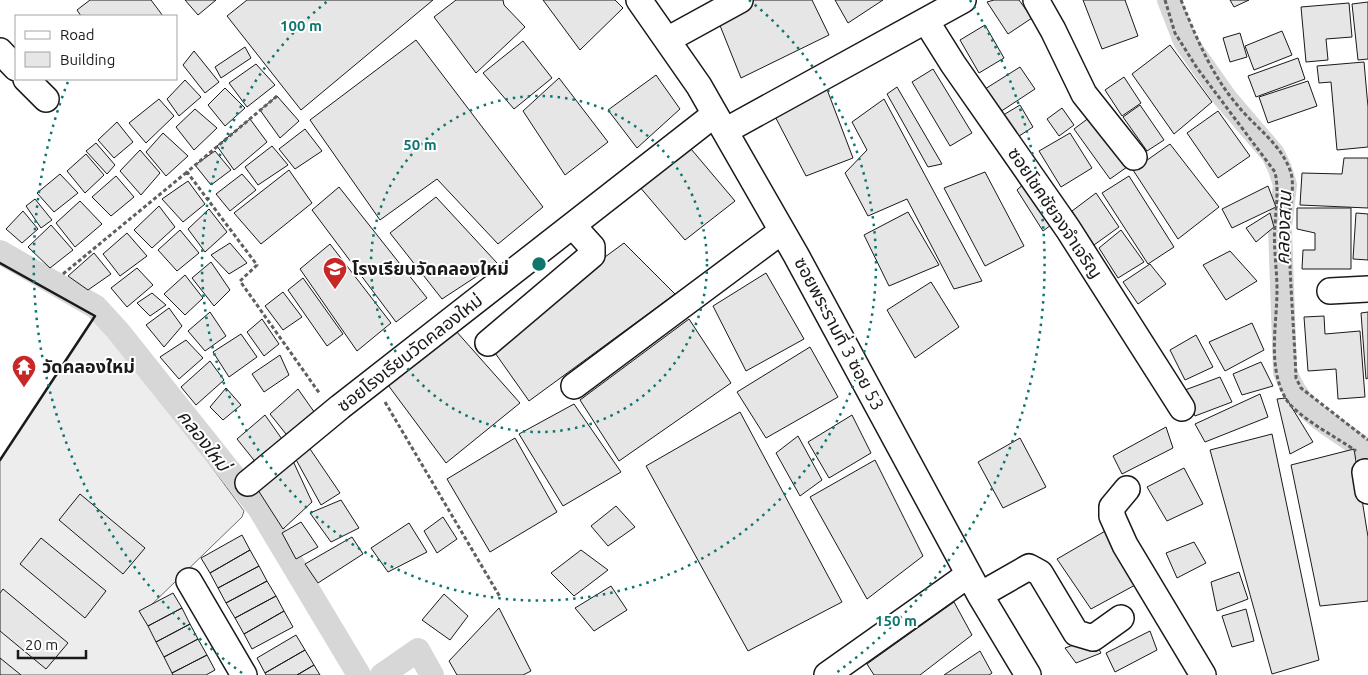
<svg xmlns="http://www.w3.org/2000/svg" width="1368" height="675" font-family="Ubuntu,'Noto Sans Thai',sans-serif">
<style>
.built{fill:#ededed;stroke:#6a6a6a}
.lines{fill:none;stroke-linecap:round;stroke-linejoin:round}
.canal{stroke:#d7d7d7;stroke-width:24}
.building{fill:#e6e6e6;stroke:#1a1a1a}
.minor-casing{stroke:#1a1a1a;stroke-width:28}
.path{stroke:#5f5f5f;stroke-width:3;stroke-dasharray:4 2.5;stroke-linecap:butt}
.minor{stroke:#fff;stroke-width:25}
.wall{stroke:#1a1a1a;stroke-width:2.5}
.ring{fill:none;stroke:#0f766e;stroke-width:2.5;stroke-dasharray:2.5 5}
.labels{text-anchor:middle;stroke-width:4;stroke-linejoin:round;paint-order:stroke}
.street-label{font-size:18px;fill:#1a1a1a;stroke:#fff}
.poi-label{font-size:18px;font-weight:bold;fill:#1a1a1a;stroke:#fff;text-anchor:start}
.water-label{font-size:19px;font-style:italic;fill:#1a1a1a;stroke:#fff}
.centre{fill:#0f766e;stroke:#fff;stroke-width:2.5}
.ring-label{font-size:15px;text-anchor:middle;font-weight:bold;fill:#0f766e;stroke:#fff;stroke-width:4;stroke-linejoin:round;paint-order:stroke}
</style>
<rect width="100%" height="100%" fill="#fff"/>
<path class="built" d="M95,316L114,334L244,511L242,517L145,611L183,675H0V460Z"/>
<g class="lines">
<path class="canal" d="M1169,0L1185,41L1225,98L1273,154L1280,169L1285,185L1280,227L1285,372C1303,418 1333,423 1368,453
M0,252L96,307L118,331L259,508L359,675
M382,675L418,650L432,675"/>
</g>
<path class="building" d="M90,0H151L163,16H81L77,10Z
M185,0H216L198,15Z
M247,0H433L301,110L227,16Z
M456,0H503L504,5L525,27L476,73L434,17Z
M543,0H615L623,8L580,50Z
M748,0H812L829,35L741,78L717,18Z
M835,0H883L848,23Z
M994,0H1019L1032,18L1008,34L987,2Z
M1083,0H1125L1138,36L1102,49Z
M1230,0H1249L1234,7Z
M1368,2V59L1358,60L1352,4Z
M1349,3L1352,37L1326,39L1328,60L1306,62L1301,7Z
M985,25L1004,58L979,73L960,40Z
M1282,31L1292,55L1254,70L1245,46Z
M1240,33L1247,57L1230,62L1223,38Z
M416,40L543,207L498,244L437,179L380,220L310,120Z
M523,41L552,78L514,109L483,73Z
M1170,45L1212,102L1174,134L1132,74Z
M245,47L251,58L221,78L215,67Z
M194,51L219,82L205,93L183,65Z
M1298,58L1305,79L1256,97L1248,76Z
M1364,62L1368,107V147L1337,150L1331,82L1319,83L1317,66Z
M256,64L275,85L247,107L229,83Z
M1020,67L1035,89L1000,112L985,89Z
M933,69L972,133L950,146L912,82Z
M820,71L853,158L806,176L767,101Z
M656,75L680,109L637,148L608,110Z
M1124,77L1141,103L1122,116L1105,90Z
M559,78L608,142L565,175L523,111Z
M185,80L201,97L179,116L167,99Z
M1308,81L1317,106L1268,123L1259,97Z
M897,87L942,164L928,167L887,94Z
M225,88L245,108L225,126L208,105Z
M277,96L299,121L280,138L260,110Z
M159,99L174,116L146,143L129,123Z
M884,99L982,281L954,289L907,199L868,216L845,173L867,150L852,122Z
M1020,105L1033,127L1013,140L1000,117Z
M1140,105L1164,140L1147,151L1123,117Z
M1062,108L1074,125L1059,136L1047,119Z
M195,109L217,128L194,150L176,127Z
M1218,111L1250,156L1218,178L1187,133Z
M1090,117L1127,167L1110,179L1074,129Z
M250,119L267,142L234,170L217,146Z
M117,122L133,142L114,158L98,140Z
M305,129L322,151L295,169L279,149Z
M675,130L735,201L685,240L627,172Z
M163,133L188,156L166,176L146,152Z
M1070,133L1092,168L1061,187L1039,151Z
M96,143L115,165L107,174L86,151Z
M1170,144L1219,207L1178,239L1133,170Z
M272,146L288,165L258,185L245,167Z
M140,150L160,173L141,195L120,171Z
M215,151L231,170L211,185L195,165Z
M86,154L104,175L85,193L67,171Z
M1344,158H1368V208L1300,205L1302,173L1342,174Z
M289,170L312,203L261,244L234,213Z
M985,172L1024,246L985,266L944,188Z
M60,174L78,193L54,212L37,193Z
M242,174L256,190L230,211L216,194Z
M116,176L134,197L111,216L92,197Z
M1129,176L1174,247L1148,264L1102,193Z
M1028,180L1055,222L1043,231L1017,190Z
M188,181L205,204L183,222L162,199Z
M1268,186L1276,207L1232,228L1222,209Z
M339,187L427,298L396,322L312,210Z
M1096,193L1119,227L1094,245L1072,211Z
M436,197L497,263L442,299L390,233Z
M35,199L52,220L41,228L26,206Z
M80,201L102,224L75,247L56,223Z
M159,206L175,227L152,248L134,230Z
M1297,208H1351V269H1302L1303,250H1315V233L1297,229Z
M209,209L227,232L205,252L188,229Z
M23,211L38,229L22,243L6,229Z
M908,212L939,265L889,286L864,235Z
M1270,213L1274,227L1256,242L1246,228Z
M1356,213L1368,214V260L1353,259Z
M51,225L73,250L50,268L28,247Z
M180,230L199,253L177,271L158,250Z
M1121,230L1144,262L1118,278L1099,248Z
M127,233L147,256L120,276L103,254Z
M230,243L247,263L229,274L211,255Z
M624,243L675,294L529,401L488,343Z
M330,244L391,323L357,351L300,269Z
M1230,251L1257,281L1226,300L1203,265Z
M94,253L111,274L88,290L68,276Z
M211,262L230,290L214,306L192,278Z
M1150,264L1166,284L1138,304L1123,282Z
M137,268L153,285L127,307L111,288Z
M766,273L804,339L746,371L713,306Z
M185,275L203,298L185,315L164,294Z
M303,278L343,334L327,346L288,290Z
M931,282L959,327L915,358L887,310Z
M283,292L302,317L283,330L265,306Z
M152,293L166,305L150,316L137,303Z
M169,308L182,326L164,347L146,325Z
M210,312L226,336L205,351L188,331Z
M1368,312V378L1366,379L1361,313Z
M1324,316L1325,334L1360,331L1365,397L1338,399L1336,369L1308,371L1304,317Z
M262,319L279,344L264,356L247,332Z
M689,319L731,383L619,461L580,400Z
M1252,323L1264,350L1225,371L1209,342Z
M456,331L520,403L446,463L388,385Z
M241,334L257,357L229,377L213,352Z
M1196,335L1213,367L1185,380L1170,350Z
M186,340L203,358L179,379L160,357Z
M810,347L838,397L766,438L737,392Z
M280,355L289,375L264,392L252,374Z
M210,361L224,380L196,405L181,387Z
M1261,362L1273,386L1242,395L1233,374Z
M1220,377L1232,402L1195,416L1185,390Z
M226,388L241,405L223,420L210,407Z
M298,389L317,416L290,439L270,414Z
M1260,394L1268,417L1205,442L1195,424Z
M1286,398L1313,442L1290,454L1277,399Z
M574,404L621,472L563,506L519,434Z
M740,412L842,602L748,651L646,466Z
M265,415L284,442L257,464L237,439Z
M852,415L871,453L829,478L808,442Z
M1166,427L1173,448L1122,474L1113,456Z
M1272,434L1319,660L1272,674L1210,450Z
M798,436L822,480L800,496L776,453Z
M515,438L557,512L490,552L447,479Z
M1020,438L1046,487L1003,508L978,462Z
M308,446L340,493L321,505L294,456Z
M1354,449L1368,537V601L1320,606L1291,465Z
M875,460L923,556L867,599L810,497Z
M293,461L312,502L283,529L258,490Z
M1184,468L1203,504L1167,521L1147,487Z
M80,494L145,548L123,574L59,520Z
M341,500L359,528L331,542L310,513Z
M616,506L635,527L608,546L591,526Z
M443,517L457,539L437,553L424,531Z
M301,522L318,547L296,559L282,533Z
M409,523L427,552L388,572L371,548Z
M1107,530L1137,584L1091,609L1057,559Z
M242,535L250,550L210,573L201,558Z
M352,537L363,554L318,583L305,564Z
M41,538L106,591L85,618L20,564Z
M1194,542L1206,563L1177,578L1166,553Z
M250,550L259,566L218,588L210,573Z
M581,550L608,570L574,596L551,573Z
M259,566L267,581L226,603L218,588Z
M1239,572L1248,599L1217,611L1211,582Z
M267,581L276,596L235,618L226,603Z
M611,586L627,610L594,631L575,608Z
M3,589L68,643L46,669L0,631V593Z
M173,593L182,608L148,626L139,611Z
M444,594L468,616L450,640L422,620Z
M276,596L284,611L244,634L235,618Z
M954,602L972,635L920,675H874L867,664Z
M182,608L190,624L156,642L148,626Z
M499,608L531,671L523,675H457L449,661Z
M1246,609L1254,641L1232,647L1222,616Z
M284,611L293,627L252,649L244,634Z
M190,624L198,639L164,657L156,642Z
M1150,631L1157,650L1115,672L1106,653Z
M296,635L305,650L265,673L257,658Z
M1093,638L1101,653L1076,663L1065,648Z
M198,639L207,655L172,673L164,657Z
M305,650L314,665L297,675H266L265,673Z
M980,651L992,673L989,675H944Z
M207,655L215,670L206,675H173L172,673Z
M0,658L21,675H0Z
M314,665L320,675H297Z"/>
<g class="lines">
<defs>
<path id="minor" d="M639,0L699,86L715,114L796,255L980,595L1028,675
M1036,0L1053,30L1084,94L1134,157
M926,21L953,64L1068,229L1182,408
M667,40L740,0
M0,51L16,68
M26,79L46,99
M725,131L963,0
M1330,291L1368,289
M488,343L592,255V247L573,226
M574,386L782,231
M1365,472L1368,491
M248,483L340,407L715,114
M1127,489L1112,507V516L1125,545L1203,675
M189,581L244,675
M980,595L1029,567L1040,573L1076,633L1093,638L1121,618
M827,675L968,575"/>
</defs>
<use href="#minor" class="minor-casing"/>
<path class="path" d="M1165,0L1175,33L1197,68L1275,172C1279,190 1276,207 1275,225C1273,246 1277,268 1277,290C1277,325 1267,367 1286,399C1297,417 1338,438 1356,451
M1181,0C1196,37 1212,76 1238,106C1255,127 1280,143 1290,170C1296,186 1289,206 1289,223C1289,274 1294,326 1296,378L1301,388L1368,440
M277,96L187,172L257,265L240,281L320,394
M63,274L187,172
M385,402L500,597"/>
<use href="#minor" class="minor"/>
<path class="wall" d="M0,263L95,316L0,460"/>
</g>
<g class="ring">
<circle cx="539" cy="264" r="168"/>
<path d="M749 0A337 337 0 1 1 329 0"/>
<path d="M242 673A505 505 0 0 1 69 79M970 0A505 505 0 0 1 836 673"/>
</g>
<defs>
<symbol id="school-pin" viewBox="-11 -11 22 30"><path d="M0 17L-7.5 6A9.5 9.5 0 1 1 7.5 6Z" fill="#c62828" stroke="#fff"/><path d="M0-5L7-2L0 1L-7-2ZM-4 1L0 2.5L4 1V4Q0 6-4 4Z" fill="#fff"/></symbol>
<symbol id="temple-pin" viewBox="-11 -11 22 30"><path d="M0 17L-7.5 6A9.5 9.5 0 1 1 7.5 6Z" fill="#c62828" stroke="#fff"/><path d="M0-6L5-2H3V0L6.5 2.5H4V6H1.5V3h-3V6H-4V2.5H-6.5L-3 0V-2H-5Z" fill="#fff"/></symbol>
</defs>
<g fill-rule="evenodd">
<use href="#school-pin" x="321" y="255" width="28" height="38"/>
<use href="#temple-pin" x="10" y="353" width="28" height="38"/>
</g>
<g class="labels">
<g class="street-label">
<text transform="translate(1055 213) rotate(56)" y="6">ซอยโชคชัยจงจำเจริญ</text>
<text transform="translate(839 334) rotate(62)" y="6">ซอยพระรามที่ 3 ซอย 53</text>
<text transform="translate(410 353) rotate(-38)" y="6">ซอยโรงเรียนวัดคลองใหม่</text>
</g>
<g class="poi-label">
<text x="352" y="275">โรงเรียนวัดคลองใหม่</text>
<text x="42" y="373">วัดคลองใหม่</text>
</g>
<g class="water-label">
<text transform="translate(1283 228) rotate(-88)" y="7">คลองสาน</text>
<text transform="translate(204 440) rotate(52)" y="7">คลองใหม่</text>
</g>
</g>
<circle cx="539" cy="264" r="8" class="centre"/>
<g class="ring-label">
<text x="301" y="31">100 m</text>
<text x="420" y="150">50 m</text>
<text x="896" y="626">150 m</text>
</g>
<rect x="15" y="15" width="162" height="65" fill="#ffffff" stroke="#a3a3a3"/>
<rect x="25" y="31" width="25" height="8" fill="#ffffff" stroke="#a3a3a3"/>
<text x="60" y="40" font-size="15" fill="#1a1a1a">Road</text>
<rect x="25" y="52" width="25" height="15" fill="#e6e6e6" stroke="#a3a3a3"/>
<text x="60" y="65" font-size="15" fill="#1a1a1a">Building</text>
<path d="M18 650v8h68v-8" fill="none" stroke="#1a1a1a" stroke-width="2.5"/>
<text x="25" y="650" font-size="15" fill="#1a1a1a" stroke="#ffffff" stroke-width="4" paint-order="stroke">20 m</text>
</svg>
